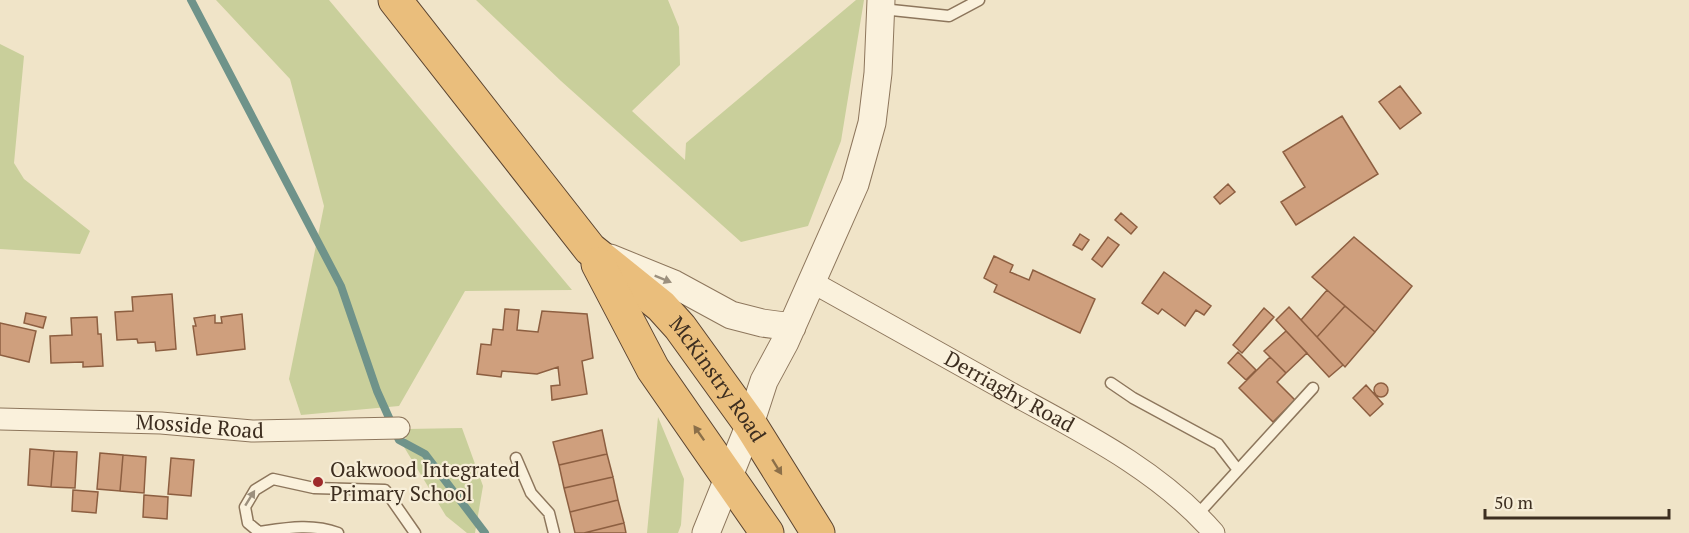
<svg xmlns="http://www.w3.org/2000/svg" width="1689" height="533" font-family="'PT Serif',serif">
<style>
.green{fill:#c9cf9b}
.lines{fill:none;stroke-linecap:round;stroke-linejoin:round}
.stream{stroke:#6f938a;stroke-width:8}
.building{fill:#cf9f7d;stroke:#8d5f41;stroke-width:1.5}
.service-casing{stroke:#8d765c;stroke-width:13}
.minor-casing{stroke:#8d765c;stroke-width:23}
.tertiary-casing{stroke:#8d765c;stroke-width:29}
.trunk-casing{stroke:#5b4430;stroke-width:35}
.service{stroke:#faf1dc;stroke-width:10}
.minor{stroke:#faf1dc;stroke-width:21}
.tertiary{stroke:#faf1dc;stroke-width:27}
.trunk{stroke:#eabe7c;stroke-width:33}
.oneway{fill:#9c907e}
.oneway2{fill:#8b6f49}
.poi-dot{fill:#9e2a2b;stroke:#f7eed8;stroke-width:2}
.labels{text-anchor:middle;stroke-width:4.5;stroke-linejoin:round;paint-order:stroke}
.street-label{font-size:21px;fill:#3d2e20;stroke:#f7eed8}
.poi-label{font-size:21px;fill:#3d2e20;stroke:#f7eed8;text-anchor:start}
</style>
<rect width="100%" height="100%" fill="#f0e4c8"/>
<path class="green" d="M216,0H329L572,290L465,291L399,406L301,415L289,379L324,206L290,79Z
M476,0H668L679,27L680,65L632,111L685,160L686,143L856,0H864L841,141L808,226L741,242L561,81Z
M0,44L24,56L14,163L24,179L90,231L80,254L0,249Z
M658,417L684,479L681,525L678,533H647Z
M462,428L483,486L475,533H467L446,516L404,447L407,429Z"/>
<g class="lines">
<path class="stream" d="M191,0L341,286L377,391L399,440L425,454L485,533"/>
</g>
<path class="building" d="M1400,86L1421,113L1400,129L1379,102Z
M1342,116L1378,174L1296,225L1281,202L1305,187L1283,152Z
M1228,184L1235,192L1220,204L1214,197Z
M1121,213L1137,227L1131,234L1115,220Z
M1080,234L1089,240L1082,250L1073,245Z
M1108,237L1119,245L1102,267L1092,259Z
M1354,237L1412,286L1375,332L1312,277Z
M994,256L1013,265L1010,272L1029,280L1033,270L1095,299L1080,333L994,292L997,285L984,278Z
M1164,272L1211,306L1204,315L1196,310L1185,326L1162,309L1158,314L1142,303Z
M1327,290L1345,306L1317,337L1301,320Z
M172,294L176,349L156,351L155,342L138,343L137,339L117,340L115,312L133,311L132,297Z
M1345,306L1375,332L1345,367L1317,337Z
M1289,307L1343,365L1329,377L1276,320Z
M1264,308L1274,317L1242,353L1233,345Z
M505,309L519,310L517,330L538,332L542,311L587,314L593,358L582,361L587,394L552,400L551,386L560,385L558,367L537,374L502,371L501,377L477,374L481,344L491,345L493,329L503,330Z
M26,313L46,317L43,328L24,323Z
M242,314L245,349L197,355L193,326H196L194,318L215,315V323H222L221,317Z
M97,317L98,334H101L103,366L83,367V362L51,363L50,336L72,335L71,318Z
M0,323L36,331L29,362L0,355Z
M1286,331L1307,353L1286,373L1264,351Z
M1238,352L1256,370L1246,380L1228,363Z
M1270,357L1286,373L1277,382L1295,400L1273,422L1239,388Z
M1374 390a7 7 0 1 1 14 0a7 7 0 1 1-14 0Z
M1366,385L1383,404L1370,416L1353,398Z
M602,430L607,454L559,465L553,442Z
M30,449L54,451L51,487L28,485Z
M54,451L77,452L75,488L51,487Z
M100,453L123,455L120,491L97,489Z
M607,454L613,477L564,488L559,465Z
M123,455L146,457L144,493L120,491Z
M171,458L194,460L191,496L168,494Z
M613,477L618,500L570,512L564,488Z
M73,490L98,492L96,513L72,511Z
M144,495L168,497L167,519L143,517Z
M618,500L624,523L584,533H575L570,512Z
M624,523L626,533H584Z"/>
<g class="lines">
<defs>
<path id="service" d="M882,9L949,16L979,0
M1111,383L1133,398L1218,444L1238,470
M516,458L531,493L549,513L554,533
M1198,514L1313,388
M338,533C312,523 286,528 259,532L248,523L245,507L255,490L273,479L314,488L385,490L415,533"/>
<g id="minor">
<path id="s1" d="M812,282C880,320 948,358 1016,396C1086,434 1161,472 1214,533"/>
<path id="s2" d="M0,419L161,423L252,431L399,428"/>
</g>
<path id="tertiary" d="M610,258L674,284L731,315L762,323L792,327
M706,533L750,424L764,381L785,342L855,184L872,123L878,73L881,0"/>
<g id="trunk">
<path id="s3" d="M395,0L590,249L661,306L680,327L750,424L818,533"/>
<path d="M598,264L653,369L767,533"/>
</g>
</defs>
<use href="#service" class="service-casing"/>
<use href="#minor" class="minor-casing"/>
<use href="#tertiary" class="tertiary-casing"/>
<use href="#trunk" class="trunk-casing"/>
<use href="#service" class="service"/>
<use href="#minor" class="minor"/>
<use href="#tertiary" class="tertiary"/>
<use href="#trunk" class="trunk"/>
</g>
<defs><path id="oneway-solid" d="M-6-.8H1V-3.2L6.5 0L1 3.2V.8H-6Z" transform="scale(1.5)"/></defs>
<g class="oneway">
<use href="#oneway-solid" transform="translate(663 279) rotate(22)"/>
<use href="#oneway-solid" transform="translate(250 498) rotate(-58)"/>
</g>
<g class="oneway2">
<use href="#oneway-solid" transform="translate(699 433) rotate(-125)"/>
<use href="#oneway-solid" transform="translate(777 467) rotate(58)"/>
</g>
<circle class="poi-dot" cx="318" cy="482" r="6"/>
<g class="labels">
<g class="street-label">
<text dy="7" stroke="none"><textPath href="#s3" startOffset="500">McKinstry Road</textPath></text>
<text dy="7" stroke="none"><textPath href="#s1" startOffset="226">Derriaghy Road</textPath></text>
<text dy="7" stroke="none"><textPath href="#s2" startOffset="200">Mosside Road</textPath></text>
</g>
<g class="poi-label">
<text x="330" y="477">Oakwood Integrated<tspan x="330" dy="24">Primary School</tspan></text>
</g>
</g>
<path d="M1485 509v9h184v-9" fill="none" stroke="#3d2e20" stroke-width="3"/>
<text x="1494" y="509" font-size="18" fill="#3d2e20" stroke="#f7eed8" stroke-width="4.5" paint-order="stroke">50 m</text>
</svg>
